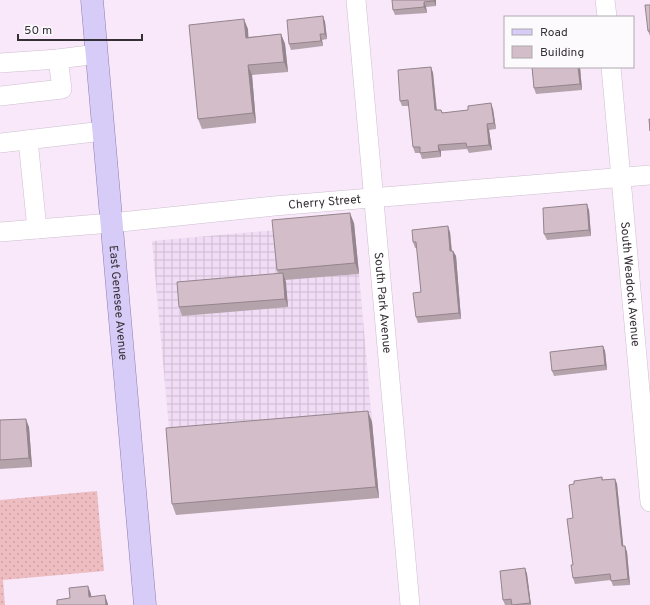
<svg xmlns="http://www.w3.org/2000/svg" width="650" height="605" font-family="Overpass,sans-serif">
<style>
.industrial{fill:url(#industrial-grid)}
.grass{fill:url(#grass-dots)}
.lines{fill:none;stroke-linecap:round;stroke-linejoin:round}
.minor-casing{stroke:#cdbfd0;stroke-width:20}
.major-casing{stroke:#8d7eb0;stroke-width:23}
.minor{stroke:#fff;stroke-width:19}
.major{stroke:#d7cbf7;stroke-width:22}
.wall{fill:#b5a3ac}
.shaded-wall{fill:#94848c}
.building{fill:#d3bdc8;stroke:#94848c}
.labels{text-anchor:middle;stroke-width:3;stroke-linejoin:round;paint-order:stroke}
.street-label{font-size:12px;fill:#352f36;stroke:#fdfafe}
</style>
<defs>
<pattern id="industrial-grid" width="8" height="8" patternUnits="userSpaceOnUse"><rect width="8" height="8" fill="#f0dcf4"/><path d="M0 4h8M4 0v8" fill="none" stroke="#cebdd2"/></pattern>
<pattern id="grass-dots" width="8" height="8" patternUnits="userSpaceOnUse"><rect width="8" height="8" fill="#edbdc2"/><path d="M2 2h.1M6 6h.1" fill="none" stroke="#cca3a7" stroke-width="1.8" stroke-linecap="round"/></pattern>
</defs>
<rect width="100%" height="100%" fill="#f8e8fa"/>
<path class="industrial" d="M276,230L281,280L359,274L372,422L170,439L152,241Z"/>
<path class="grass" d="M97,491L104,571L3,580L5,605H0V500Z"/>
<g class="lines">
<defs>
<g id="minor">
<path id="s1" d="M356,0L382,291L410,605"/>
<path d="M605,0L607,17"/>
<path d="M0,63L58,59L97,54"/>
<path id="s2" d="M611,67L650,502"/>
<path d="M0,96L62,89L58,59"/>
<path d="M28,140L37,229"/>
<path d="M0,143L103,131"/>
<path id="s3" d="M0,232L111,223L274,206L650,175"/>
</g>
<g id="major">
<path id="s4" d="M92,0L145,605"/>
</g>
</defs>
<use href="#minor" class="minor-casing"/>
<use href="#major" class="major-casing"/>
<use href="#minor" class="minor"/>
<use href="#major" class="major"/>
</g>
<path class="wall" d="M392,0H436V6L426,7L427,13L395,15L393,10Z
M650,5V36L648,31Z
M323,16L325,22L327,39L322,40L323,46L291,50L289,44Z
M248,29V37L281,34L285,44L288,72L252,75L256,123L202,129L198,119Z
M431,67L433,73L437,110H441L443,113L493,109L496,129L489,130L492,150L469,153L467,149L441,151V157L422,159L420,153H415L413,147L409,106H402L400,101Z
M532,67H580L582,90L536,94L534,88Z
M589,210L591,236L547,240L544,234Z
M354,223L359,274L285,280L288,307L182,316L179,307L278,274L277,270Z
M450,232L452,251H453L456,256L461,319L418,323L416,317L421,292L417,248H415L413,242Z
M603,346L605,351L607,370L554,376L552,371Z
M0,420L29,427L32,467L0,469Z
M372,422L379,498L176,515L172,504Z
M602,477L603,480L615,479L617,484L623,546H625L627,552L630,585L613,586L611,580L575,584L573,578V518L574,484Z
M525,568L527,574L531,605H505L503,600Z"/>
<path class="shaded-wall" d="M434,0H436V6L434,1Z
M424,2L426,7L427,13L424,7Z
M323,16L325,22L327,39L325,34Z
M244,19L248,29L249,47L246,38Z
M281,34L285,44L288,72L284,62Z
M320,34L322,40L323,46L321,41Z
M248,65L252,75L256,123L253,113Z
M431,67L433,73L437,116L435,110Z
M578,67H580L582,90L580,84Z
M491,103L493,109L496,129L494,123Z
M487,124L489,130L492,150L489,145Z
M438,145L441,151V157L439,151Z
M587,204L589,210L591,236L589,230Z
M350,213L354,223L359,274L355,263Z
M448,226L450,232L452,257L450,251Z
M453,251L456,256L461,319L459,313Z
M283,273L286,282L288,307L285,299Z
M603,346L605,351L607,370L605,365Z
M368,411L372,422L379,498L376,487Z
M26,419L29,427L32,467L29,458Z
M615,479L617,484L624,552L622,546Z
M625,546L627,552L630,585L628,579Z
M525,568L527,574L531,605L530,603Z
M88,586L91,594L92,605L89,597Z
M105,595L108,604V605H106Z"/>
<path class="building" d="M392,0H434V1L424,2V7L393,10Z
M645,5H650V31H648Z
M323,16L325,34H320L321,41L289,44L287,20Z
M244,19L246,38L281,34L284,62L248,65L253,113L198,119L189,25Z
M431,67L435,110H441L442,113L468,110V106L491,103L494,123L487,124L489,145L467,147L466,143L438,145L439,151L420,153V147H413L408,100L400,101L398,70Z
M532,67H578L580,84L534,88Z
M649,119H650V131Z
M587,204L589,230L544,234L543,208Z
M350,213L355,263L277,270L272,220Z
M448,226L450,251H453L459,313L416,317L413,293L421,292L416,242H413L412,230Z
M283,273L285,299L179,307L177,282Z
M603,346L605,365L552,371L550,352Z
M368,411L376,487L172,504L166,428Z
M26,419L29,458L0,460V420Z
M602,477V480L615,479L622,546H625L628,579L611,581L610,574L573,578L571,565H573L567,519L573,518L569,485L574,484V481Z
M525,568L530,603L512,605L511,599L503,600L500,571Z
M88,586L89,597L105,595L106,605H57V600L70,598L69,588Z"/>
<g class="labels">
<g class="street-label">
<text dy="4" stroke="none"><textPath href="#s3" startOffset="326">Cherry Street</textPath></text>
<text dy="4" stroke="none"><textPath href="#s2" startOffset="218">South Weadock Avenue</textPath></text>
<text dy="4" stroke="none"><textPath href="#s4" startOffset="304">East Genesee Avenue</textPath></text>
<text dy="4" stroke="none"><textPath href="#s1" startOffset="304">South Park Avenue</textPath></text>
</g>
</g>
<rect x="504" y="16" width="130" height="52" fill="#fdfafe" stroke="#ada9ae"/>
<rect x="512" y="29" width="20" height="6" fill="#d7cbf7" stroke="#ada9ae"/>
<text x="540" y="36" font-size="12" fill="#352f36">Road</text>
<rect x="512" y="46" width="20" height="12" fill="#d3bdc8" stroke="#ada9ae"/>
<text x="540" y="56" font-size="12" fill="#352f36">Building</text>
<path d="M18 34v6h124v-6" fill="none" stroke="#352f36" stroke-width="2"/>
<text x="24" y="34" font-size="12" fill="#352f36" stroke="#fdfafe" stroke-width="3" paint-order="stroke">50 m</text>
</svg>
